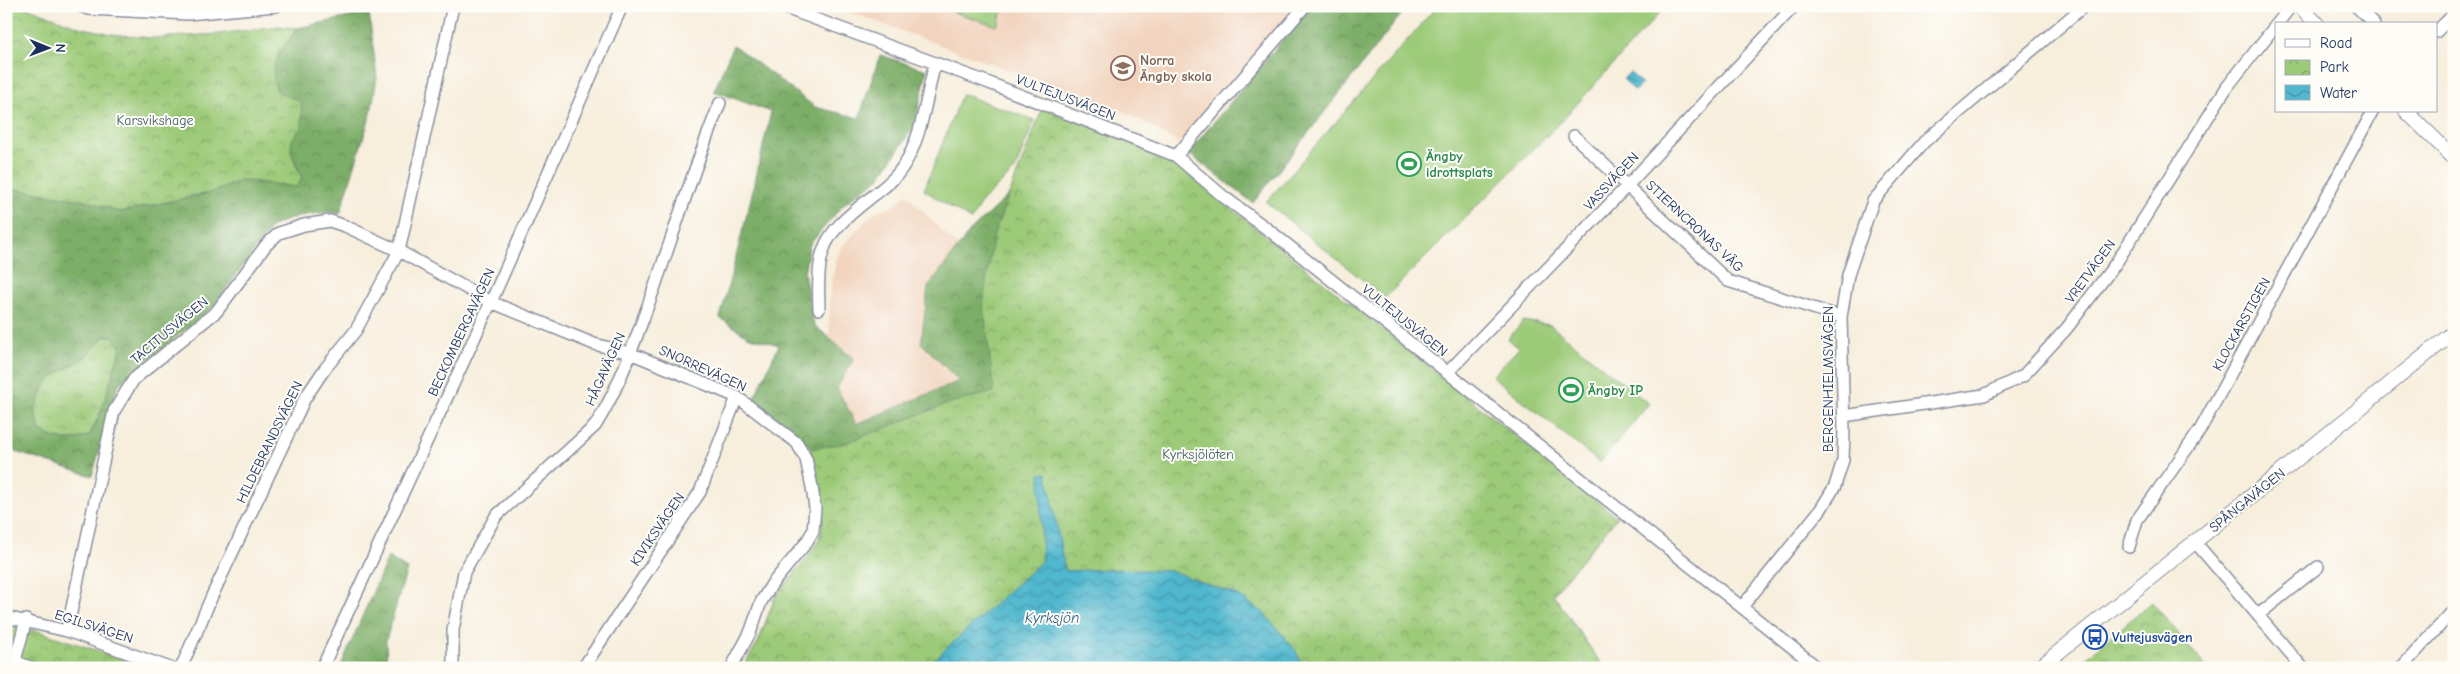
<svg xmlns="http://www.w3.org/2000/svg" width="2460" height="674" font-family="'Comic Neue',sans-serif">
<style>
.built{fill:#f2d4be}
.grass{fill:url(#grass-tufts);stroke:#5c7c6b}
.forest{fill:url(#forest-crowns);stroke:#4c6e63;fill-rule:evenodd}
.park{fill:url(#park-crowns);stroke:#5c7c6b}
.pitch{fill:#9cca78;stroke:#5c7c6b}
.water{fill:url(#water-waves);stroke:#367396}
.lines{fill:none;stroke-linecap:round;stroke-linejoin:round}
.minor-casing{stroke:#898e9d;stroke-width:14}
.tertiary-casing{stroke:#898e9d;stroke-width:16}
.minor{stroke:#fff;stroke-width:11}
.tertiary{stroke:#fff;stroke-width:14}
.labels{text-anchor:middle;stroke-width:4;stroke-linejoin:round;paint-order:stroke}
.education-label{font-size:14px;font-weight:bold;fill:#785e54;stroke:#fdfcf7;text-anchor:start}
.street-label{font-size:14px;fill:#1b2f5e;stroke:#fdfcf7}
.park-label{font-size:14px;fill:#425e66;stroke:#fdfcf7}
.leisure-label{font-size:14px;font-weight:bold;fill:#27864d;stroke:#fdfcf7;text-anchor:start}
.transit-label{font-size:14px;font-weight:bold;fill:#164399;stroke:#fdfcf7;text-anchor:start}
.water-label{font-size:15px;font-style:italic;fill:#2e5f85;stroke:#fdfcf7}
</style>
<defs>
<pattern id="grass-tufts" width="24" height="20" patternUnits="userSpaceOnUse" patternTransform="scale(1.25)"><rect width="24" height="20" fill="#9cca78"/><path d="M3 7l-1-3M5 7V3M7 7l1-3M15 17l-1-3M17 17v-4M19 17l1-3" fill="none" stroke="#7ea466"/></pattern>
<pattern id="forest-crowns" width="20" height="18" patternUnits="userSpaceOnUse" patternTransform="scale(1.25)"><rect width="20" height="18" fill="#7dae68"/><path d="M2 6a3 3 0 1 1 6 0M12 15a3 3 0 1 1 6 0" fill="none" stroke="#668e59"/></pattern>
<pattern id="park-crowns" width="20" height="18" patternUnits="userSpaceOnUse" patternTransform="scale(1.25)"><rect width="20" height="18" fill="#9cca78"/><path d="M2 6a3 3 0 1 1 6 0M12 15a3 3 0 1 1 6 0" fill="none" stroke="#7ea466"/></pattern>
<pattern id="water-waves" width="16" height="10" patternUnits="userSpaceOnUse" patternTransform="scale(1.25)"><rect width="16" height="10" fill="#50b7ce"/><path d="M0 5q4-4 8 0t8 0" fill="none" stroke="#4295aa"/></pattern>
</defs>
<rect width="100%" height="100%" fill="#fdfcf7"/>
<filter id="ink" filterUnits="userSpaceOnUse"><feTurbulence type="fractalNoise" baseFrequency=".02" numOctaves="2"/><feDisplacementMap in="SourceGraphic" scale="10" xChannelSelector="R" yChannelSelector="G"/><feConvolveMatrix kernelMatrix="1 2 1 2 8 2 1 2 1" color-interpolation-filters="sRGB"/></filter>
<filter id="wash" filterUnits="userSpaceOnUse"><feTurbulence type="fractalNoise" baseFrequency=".0096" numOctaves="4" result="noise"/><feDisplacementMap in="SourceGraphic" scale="20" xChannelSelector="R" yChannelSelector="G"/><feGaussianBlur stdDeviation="1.12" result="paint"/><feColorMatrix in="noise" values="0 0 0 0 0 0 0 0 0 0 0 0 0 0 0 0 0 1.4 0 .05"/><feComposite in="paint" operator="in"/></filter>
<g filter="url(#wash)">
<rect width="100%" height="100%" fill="#f7eedc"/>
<path class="built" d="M833,6H1295L1180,144L1129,114Z
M906,194L958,247L928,287L959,381L856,424L837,388L854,359L829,338L830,293L836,260L844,244L870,216L880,209L892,207Z"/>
<path class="grass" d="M104,336H112L121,348L102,409L90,435C69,443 60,441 40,431L35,409L45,385L55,375L84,358Z"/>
<path class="forest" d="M1311,6H1408L1253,203L1188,153Z
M369,13L377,78L371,113L340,214L329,212L298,216L272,226L214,306L118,385L92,476L6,449V190L8,188L88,201L120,212L213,192L241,180L297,187L302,178L291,150L293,136L272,77L275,61L297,28ZM104,336H112L121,348L102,409L90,435C69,443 60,441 40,431L35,409L45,385L55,375L84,358Z
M733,45L815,107L859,118L880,55L927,70L915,125L880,177L844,204L810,244L804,272L814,325L854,359L837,388L856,424L959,381L921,343L928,287L970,231L1030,175L1181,243L1617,517L1553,594L1604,668H742L758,643L775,597L816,547C827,524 824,470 810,448C797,429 772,415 753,400L779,345L747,336L720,318L751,198L771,112L714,91Z
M388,557L407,569L386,640L387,668H340Z"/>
<path class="park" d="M6,6H24L79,27L112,34L152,38L218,34L278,26L297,28C282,51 266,62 277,91L301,102L302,127C283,145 293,157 302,178L297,187L241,180L213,192L120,212L88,201L9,188L6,190Z
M1043,107L1147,149L1181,168L1617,517L1553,594L1604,668H742L758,643L775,597L810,554L820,538L823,518L821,491L810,449L846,443L950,403L994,392L983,302L994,234Z
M2152,602L2207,668H2074Z
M6,624L41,632L150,668H41L6,654Z"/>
<path class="pitch" d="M955,6H1004L997,26L953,12Z
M1437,6H1666L1557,126L1385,298L1266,202Z
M962,94L1034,120L1015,170L982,201L971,220L924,190Z
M1523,321L1550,325L1649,404L1600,463L1492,376L1519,348L1508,339Z"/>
<path class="water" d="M1630,72L1642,84L1635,91L1623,79Z
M1047,473L1065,571L1115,569L1171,571L1237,595L1264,613L1295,650L1304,668H925L1042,561L1040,474Z"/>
</g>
<g filter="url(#ink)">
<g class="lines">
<defs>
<path id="minor" d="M80,6L89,9L188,14L276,6
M780,6L984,81L1176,156L1224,197L1270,231L1818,668
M2356,6L2374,24
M2277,24L2291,6
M2436,32L2454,14
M1574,136L1728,281L1841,317
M1176,156L1305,6
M819,309C817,248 821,237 869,199C880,190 894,181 902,168C921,142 927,94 935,63
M1447,373L1628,185L1794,6
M1844,416L1984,395L2023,376L2067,328L2116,263L2227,87L2276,25
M2195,542L2303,668
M2129,547L2137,520L2200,430L2373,111
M1742,607L1821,509L1835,486L1843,460L1844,431L1841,317L1848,275L1873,201L1924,142L2084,6
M2258,615L2318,567
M6,617L67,631L170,668
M67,631L114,411L134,379L217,311L266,245L279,233L304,225L330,221L345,226L399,251L491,302L594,344L630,353L737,397L797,443L806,459L812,487L815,508L813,531L806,543L772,584L761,602L750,633L731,668
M6,658L32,668
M13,668L26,620
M181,668L212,596L305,398L324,370L356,330L399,251L453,6
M322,668L491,302L622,6
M453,668V630L464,572L496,516L595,426C616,393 630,355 643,319C670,247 691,174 720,103
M583,668L700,492L737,397
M2401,668L2454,610"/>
<path id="tertiary" d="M2300,6L2317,24
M2406,111L2454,158
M2039,668L2454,332"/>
</defs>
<use href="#minor" class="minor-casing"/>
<use href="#tertiary" class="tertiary-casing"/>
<use href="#minor" class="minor"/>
<use href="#tertiary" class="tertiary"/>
</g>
</g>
<defs>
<symbol id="school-ring" viewBox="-11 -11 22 22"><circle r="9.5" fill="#fdfcf7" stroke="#8d6e63" stroke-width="1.5"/><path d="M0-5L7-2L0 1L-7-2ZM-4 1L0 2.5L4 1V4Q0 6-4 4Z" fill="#8d6e63"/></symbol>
<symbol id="stadium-ring" viewBox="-11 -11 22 22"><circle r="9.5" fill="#fdfcf7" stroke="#2e9e5b" stroke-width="1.5"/><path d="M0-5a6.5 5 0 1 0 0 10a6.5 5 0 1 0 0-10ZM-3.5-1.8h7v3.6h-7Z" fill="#2e9e5b"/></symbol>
<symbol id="bus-ring" viewBox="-11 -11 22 22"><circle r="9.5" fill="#fdfcf7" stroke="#1a4fb4" stroke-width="1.5"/><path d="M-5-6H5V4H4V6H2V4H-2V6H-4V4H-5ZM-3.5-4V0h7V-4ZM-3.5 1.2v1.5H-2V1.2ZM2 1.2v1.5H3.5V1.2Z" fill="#1a4fb4"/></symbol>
</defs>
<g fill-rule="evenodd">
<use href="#school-ring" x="1109" y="54" width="28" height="28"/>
<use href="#stadium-ring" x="1395" y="150" width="28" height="28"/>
<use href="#stadium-ring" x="1557" y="376" width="28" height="28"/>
<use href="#bus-ring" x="2081" y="623" width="28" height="28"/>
</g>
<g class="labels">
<g class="education-label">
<text x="1140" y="65">Norra<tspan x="1140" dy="16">Ängby skola</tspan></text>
</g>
<g class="street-label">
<text transform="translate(1066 97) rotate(21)" y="5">VULTEJUSVÄGEN</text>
<text transform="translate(1611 181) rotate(-47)" y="5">VASSVÄGEN</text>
<text transform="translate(1695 226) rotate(43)" y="5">STIERNCRONAS VÄG</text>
<text transform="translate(2090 271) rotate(-54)" y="5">VRETVÄGEN</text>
<text transform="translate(1405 320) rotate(39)" y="5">VULTEJUSVÄGEN</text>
<text transform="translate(2241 324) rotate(-61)" y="5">KLOCKARSTIGEN</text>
<text transform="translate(169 330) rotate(-40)" y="5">TACITUSVÄGEN</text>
<text transform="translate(461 332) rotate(-65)" y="5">BECKOMBERGAVÄGEN</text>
<text transform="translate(703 368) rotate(24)" y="5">SNORREVÄGEN</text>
<text transform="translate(605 369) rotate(-66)" y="5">HÅGAVÄGEN</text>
<text transform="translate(1828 379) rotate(-90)" y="5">BERGENHIELMSVÄGEN</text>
<text transform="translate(269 442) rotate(-64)" y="5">HILDEBRANDSVÄGEN</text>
<text transform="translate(2247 500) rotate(-39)" y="5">SPÅNGAVÄGEN</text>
<text transform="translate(657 529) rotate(-56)" y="5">KIVIKSVÄGEN</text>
<text transform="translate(94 626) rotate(18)" y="5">EGILSVÄGEN</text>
</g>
<g class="park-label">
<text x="155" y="125">Karsvikshage</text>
<text x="1198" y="459">Kyrksjölöten</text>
</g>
<g class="leisure-label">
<text x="1426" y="161">Ängby<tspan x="1426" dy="16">idrottsplats</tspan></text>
<text x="1588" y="395">Ängby IP</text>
</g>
<g class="transit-label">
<text x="2112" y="642">Vultejusvägen</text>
</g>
<g class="water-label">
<text x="1052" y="623">Kyrksjön</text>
</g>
</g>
<rect width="2460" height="674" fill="none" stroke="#fdfcf7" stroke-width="25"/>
<rect x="2275" y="22" width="162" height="90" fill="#fdfcf7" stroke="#a3aaba"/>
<rect x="2285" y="39" width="25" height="8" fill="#ffffff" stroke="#a3aaba"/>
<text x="2320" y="48" font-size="15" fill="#1b2f5e">Road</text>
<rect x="2285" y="60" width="25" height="15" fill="url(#park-crowns)" stroke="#a3aaba"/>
<text x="2320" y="72" font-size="15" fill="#1b2f5e">Park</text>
<rect x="2285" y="85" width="25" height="15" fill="url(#water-waves)" stroke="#a3aaba"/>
<text x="2320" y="98" font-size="15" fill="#1b2f5e">Water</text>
<g transform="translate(48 48) rotate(91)" stroke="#fdfcf7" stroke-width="4" paint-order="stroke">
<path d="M0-4L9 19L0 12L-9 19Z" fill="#1b2f5e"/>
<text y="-8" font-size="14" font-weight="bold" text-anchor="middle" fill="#1b2f5e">N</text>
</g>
</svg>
